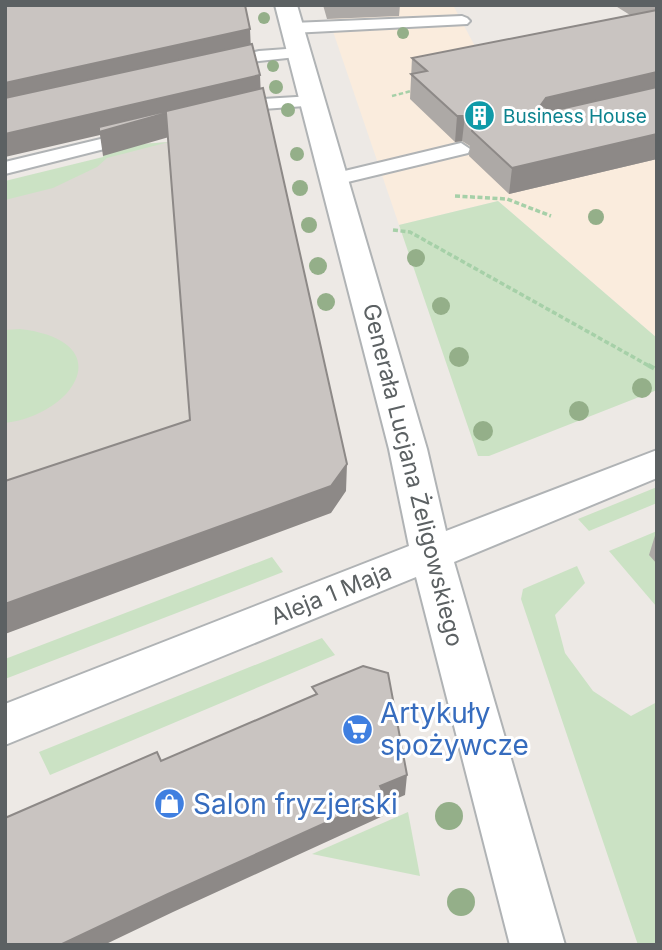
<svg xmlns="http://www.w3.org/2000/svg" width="662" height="950" font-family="Inter,sans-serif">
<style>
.commercial{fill:#faecdd}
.education{fill:#ddd9d3}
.green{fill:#cbe2c4}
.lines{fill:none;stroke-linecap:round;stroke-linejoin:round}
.service-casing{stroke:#b0b3b5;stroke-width:4}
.tertiary-casing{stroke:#b0b3b5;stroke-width:4}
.path-far2{stroke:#a6d0a8;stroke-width:2.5;stroke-dasharray:4.5 2.5;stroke-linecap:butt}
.path-far1{stroke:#a6d0a8;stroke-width:3.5;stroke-dasharray:5 2.5;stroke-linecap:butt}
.path{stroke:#a6d0a8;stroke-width:4.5;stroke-dasharray:7 3.5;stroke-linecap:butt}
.service{fill:#fff;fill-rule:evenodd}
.tertiary{fill:#fff;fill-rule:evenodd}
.tree{fill:#94af89}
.wall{fill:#ada9a6}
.shaded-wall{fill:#8d8987}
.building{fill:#c9c4c1;stroke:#8d8987;stroke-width:2}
.labels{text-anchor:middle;stroke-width:6;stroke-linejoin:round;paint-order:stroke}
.far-culture-label{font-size:19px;fill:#0d838f;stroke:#fff;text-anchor:start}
.street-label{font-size:23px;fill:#5c6163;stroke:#fff}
.near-shop-label{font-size:28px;fill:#366cbe;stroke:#fff;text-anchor:start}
</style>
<rect width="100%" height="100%" fill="#ede9e5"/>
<path class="commercial" d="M324,5H453L486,67L657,32V338L498,201L399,225Z"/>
<path class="education" d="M270,134L346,491L5,634V183L106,158L103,147Z"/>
<path class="green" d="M169,142L107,158L97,167L53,188L5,200V181L103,157V147Z
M498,201L657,338V390L489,456H478L399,225Z
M20,329C120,341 76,414 5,423V330Z
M657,487V503L589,531L578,519Z
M657,531V606H656L609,551Z
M272,557L283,572L5,679V659Z
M577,566L585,583L555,615L565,653L593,691L631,716L657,702V945H638L521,599L523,589Z
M322,638L335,655L50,775L39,752Z
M408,812L420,876L312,854Z"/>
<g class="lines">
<defs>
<path id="service" d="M462,16L467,18L470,21L467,24L292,33L284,28L292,23Z
M300,48L306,50L308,53L306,56L259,61L222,69L214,64L216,61L259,51Z
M313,96L322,101L319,105L263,109L232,117L223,112L226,108L263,99Z
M134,131L143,136L140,140L5,174V162Z
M461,143L470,149L468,153L335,185L325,179L328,175Z"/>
<path id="tertiary" d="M275,5H297L427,449L446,531L657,450V478L454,562L565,945H510L416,577L5,745V704L409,546L389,449Z"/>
</defs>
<use href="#service" class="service-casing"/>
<use href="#tertiary" class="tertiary-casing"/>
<path class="path-far2" d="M392,96L415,90"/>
<path class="path-far1" d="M455,196L507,199L551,216
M393,230L410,232L651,367"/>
<path class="path" d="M648,365L657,370"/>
<use href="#service" class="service"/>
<use href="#tertiary" class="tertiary"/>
</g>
<g class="tree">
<circle cx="264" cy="18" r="6"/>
<circle cx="403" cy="33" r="6"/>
<circle cx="273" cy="66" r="6"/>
<circle cx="276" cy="87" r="7"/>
<circle cx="288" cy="110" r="7"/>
<circle cx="297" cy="154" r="7"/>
<circle cx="300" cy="188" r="8"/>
<circle cx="596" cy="217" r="8"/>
<circle cx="309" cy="225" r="8"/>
<circle cx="416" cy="258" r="9"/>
<circle cx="318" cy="266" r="9"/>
<circle cx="326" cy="302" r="9"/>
<circle cx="441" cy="306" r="9"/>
<circle cx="459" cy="357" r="10"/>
<circle cx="642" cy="388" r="10"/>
<circle cx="579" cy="411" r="10"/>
<circle cx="483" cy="431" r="10"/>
<circle cx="449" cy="816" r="14"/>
<circle cx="461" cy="902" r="14"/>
</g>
<path class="wall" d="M323,5H400L399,16L327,19Z
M614,5H657V159L509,194L469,156L470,146L462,141L455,142L410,99L412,58L630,15Z
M657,529V564L649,555Z"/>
<path class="shaded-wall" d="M250,29L251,50L5,105V83Z
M657,72L656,95L542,122L541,105L546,98Z
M260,75L261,97L169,137L103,156L100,135L5,157V134Z
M457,116H465L462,141L455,142Z
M657,134V159L509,194L512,168Z
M347,464L346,491L331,513L5,634V604Z
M407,775L405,795L384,804L383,816L173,912L104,945H60L380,786Z"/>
<path class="building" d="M5,5H245L250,29L5,83Z
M657,10V72L546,98L541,105L552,111L657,87V134L512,168L472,131L474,122L465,116H457L411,74L427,71L412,58Z
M252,44L260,75L5,134V98Z
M263,88L347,464L331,486L5,604V481L190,420L166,113L99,132V127Z
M363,666L388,673L407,775L380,786L385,796L168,894L60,945H5V818L157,752L161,761L317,694L312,687Z"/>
<defs>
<symbol id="building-disc" viewBox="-11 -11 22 22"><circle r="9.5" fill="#0f9aa8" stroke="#fff"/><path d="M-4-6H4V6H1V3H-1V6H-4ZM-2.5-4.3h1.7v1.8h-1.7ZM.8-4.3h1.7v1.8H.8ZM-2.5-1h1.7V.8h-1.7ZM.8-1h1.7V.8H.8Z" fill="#fff"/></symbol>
<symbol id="supermarket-disc" viewBox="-11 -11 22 22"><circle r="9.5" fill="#3f7fe0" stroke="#fff"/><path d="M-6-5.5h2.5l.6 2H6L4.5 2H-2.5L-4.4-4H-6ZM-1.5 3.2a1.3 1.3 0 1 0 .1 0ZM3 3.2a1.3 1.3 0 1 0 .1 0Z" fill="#fff"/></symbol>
<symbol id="shop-disc" viewBox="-11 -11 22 22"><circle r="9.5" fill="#3f7fe0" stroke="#fff"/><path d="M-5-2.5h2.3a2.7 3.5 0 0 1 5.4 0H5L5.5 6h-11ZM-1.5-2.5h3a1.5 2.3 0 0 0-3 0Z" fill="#fff"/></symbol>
</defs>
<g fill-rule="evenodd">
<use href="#building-disc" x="462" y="98" width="35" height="35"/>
<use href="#supermarket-disc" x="340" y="712" width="35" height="35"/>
<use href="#shop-disc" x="152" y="786" width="35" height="35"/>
</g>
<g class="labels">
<g class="far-culture-label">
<text x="503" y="123">Business House</text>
</g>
<g class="street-label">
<text transform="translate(413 475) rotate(76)" y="8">Generała Lucjana Żeligowskiego</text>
<text transform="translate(331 594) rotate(-22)" y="8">Aleja 1 Maja</text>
</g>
<g class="near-shop-label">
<text x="380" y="723">Artykuły<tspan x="380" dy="32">spożywcze</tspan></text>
<text x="193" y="814">Salon fryzjerski</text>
</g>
</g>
<rect width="662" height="950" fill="none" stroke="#5c6163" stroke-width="14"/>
</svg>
